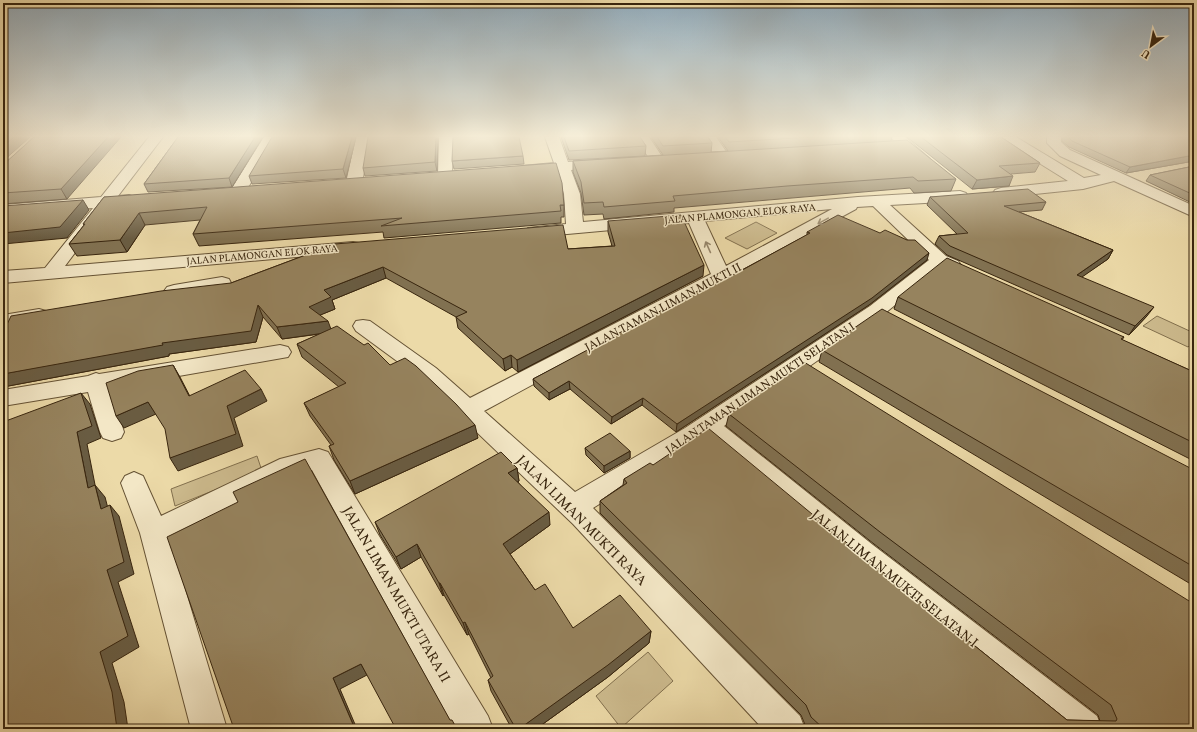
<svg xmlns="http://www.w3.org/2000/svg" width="1197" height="732" font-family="Vollkorn,serif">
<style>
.green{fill:#cdbb8e;stroke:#82704e}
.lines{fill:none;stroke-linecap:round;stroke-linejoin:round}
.minor-casing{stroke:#655234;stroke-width:2}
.minor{fill:#f3e7c6;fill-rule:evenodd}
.wall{fill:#817151;stroke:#38250e}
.shaded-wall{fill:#695c42;stroke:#38250e}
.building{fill:#96835e;stroke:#38250e}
.oneway{stroke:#96866a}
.labels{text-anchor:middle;stroke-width:3;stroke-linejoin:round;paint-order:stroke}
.far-street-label{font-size:10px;fill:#38250e;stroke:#f3e7c6}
.street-label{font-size:12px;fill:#38250e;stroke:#f3e7c6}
.near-street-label{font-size:14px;fill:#38250e;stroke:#f3e7c6}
</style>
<rect width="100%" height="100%" fill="#ecdaa8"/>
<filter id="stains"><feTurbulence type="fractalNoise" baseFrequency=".005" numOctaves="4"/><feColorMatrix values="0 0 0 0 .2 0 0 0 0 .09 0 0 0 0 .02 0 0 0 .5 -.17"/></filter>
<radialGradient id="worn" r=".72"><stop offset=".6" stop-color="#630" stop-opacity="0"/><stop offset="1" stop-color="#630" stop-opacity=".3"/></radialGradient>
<path class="green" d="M756,222L777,233L747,249L725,238Z
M1157,316L1194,333V342L1188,347L1143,326Z
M257,456L262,471L175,506L171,489Z
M648,652L673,681L621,728L596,696Z"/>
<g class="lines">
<defs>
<path id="minor" d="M149,137H163L118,196L129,195L135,197L137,200L135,203L110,206L65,266L353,242L359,243L362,247L359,251L353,252L3,283V271L45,268L93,208L3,215V205L101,197Z
M264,137H278L243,196L237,198L231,196L229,193Z
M356,137H370L362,183L359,186L354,188L349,186L346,183Z
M439,137H453L452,175L450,178L445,179L440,178L438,175Z
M545,137H559L568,162L602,160L607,161L609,164L607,167L571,170L580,194L583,222L858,197L960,191L966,193L968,196L966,199L960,201L890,205L946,256L958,261L961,265L958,269L952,270L942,267L884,314L724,426L873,545L1097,716L1102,729H1056L853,563L706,438L593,508L800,716L805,729H763L573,524L420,378L356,331L353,326L356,321L363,320L370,321L436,368L470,398L711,274L689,223L534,237L528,236L525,232L528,228L566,224L564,194L557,171L527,173L522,172L520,169L522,166L554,163ZM873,206L929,260L870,306L685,428L575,492L484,411L856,209L857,207ZM832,209L726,266L705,221Z
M635,137H649L665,161L663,164L658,165L653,164Z
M702,137H716L730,157L728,160L723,161L718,160Z
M890,137H905L930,159L928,162L923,163L918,162Z
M1000,137H1016L1084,178L1101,175L1060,156L1047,143V137H1061V142L1070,150L1194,206V217L1114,181L1083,189L1016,196L1001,198L995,196L993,193L995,190L1001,188L1068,181L1002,140Z
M222,277L229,279L231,283L229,287L174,297L167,295L164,291L167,287L174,285Z
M39,309L46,311L49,315L46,319L3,327V315Z
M280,345L288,347L291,352L288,357L110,388L124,432L121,438L112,441L103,438L100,432L88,392L3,406V390L88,376L96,373L99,374Z
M319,449L328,452L488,716L493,729H455L312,470L295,475L170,539L227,729H191L140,533L121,483L125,476L134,472L143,476L161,516L280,459Z"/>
</defs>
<use href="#minor" class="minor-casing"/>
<use href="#minor" class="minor"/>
</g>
<path class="wall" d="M34,137L67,199L3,204V165Z
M178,137H263L232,187L148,192L144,184Z
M356,137L346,178L252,184L249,176Z
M438,137L437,171L365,176L363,168Z
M561,137H640L646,146L645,156L569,160Z
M651,137H708L712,143L711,152L728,151L718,137H892L891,141L956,179L951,191L914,193L910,188L674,208V212L604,219L603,214L584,215L581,193L573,172V161L663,155Z
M907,137H1001L1040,163L1035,172L1011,174L1009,186L972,189Z
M1062,137H1194V161L1126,173L1069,147L1062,141Z
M523,156L524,164L454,169L452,161Z
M1194,166V204L1146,181L1150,175Z
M104,197L564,205V217H561V223L384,238L383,232L199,246L193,234L200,220L145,225L127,252L77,256L69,244L84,225L83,224Z
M930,197L1046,202L1042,210L1019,212L1113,250L1108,259L1081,277L1147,316L1129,335L947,255L935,244L939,236L957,234L927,205Z
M608,221L703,276L518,372L512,367L505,371L458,328L456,317L386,278L332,300L335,309L320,315L331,329L390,365L478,438L355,494L334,460L329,446L331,445L310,416L304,403L339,387L302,357L297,344L320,334L282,339L263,317L256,342L169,354V356L3,387L231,283L335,244L568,249L612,246L608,232Z
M807,232L927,260L869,305L676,432L642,405L611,424L570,389L549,400L534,386L533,379L712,286L807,235Z
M898,297L1124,337L1122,340L1194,372V461L894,309Z
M822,350L1194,470V586L819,362Z
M729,414L1194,729H808L806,727L801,715L600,513V501L623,485L624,479L653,465L858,552L1067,720L1100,721L1098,715L874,544L726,426Z
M585,448L630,451V458L604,473L586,455Z
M517,468L519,481L518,482L550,525L510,554L535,590L573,628L651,631L649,643L608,677L536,729H512L491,691L488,680L491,678L469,634L467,635L444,595L443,596L421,557L401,569L380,535L375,522Z"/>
<path class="shaded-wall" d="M14,137H30L3,161V146Z
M108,137H121L67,199L61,189Z
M255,137H263L232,187L229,178Z
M352,137H356L346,178L343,169Z
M436,137H438L437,171L435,162Z
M1194,155V161L1126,173L1130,167Z
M1013,176L1009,186L972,189L977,180Z
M83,200L89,210L67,238L3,244V233Z
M139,213L145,225L127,252L120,240Z
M1113,250L1108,259L1072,284L1077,275Z
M929,253L927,260L869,305L676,432L677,424Z
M704,265L703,276L518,372L517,360Z
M383,267L386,278L332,300L335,309L313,318L309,307L324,290Z
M258,305L263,317L256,342L169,354V356L3,387V374L162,343Z
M1154,307L1147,316L1129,335L1135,326Z
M328,321L332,332L282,339L277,327Z
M511,355L512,367L505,371L503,359Z
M173,365L180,377L196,408L189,396Z
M569,381L570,389L549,400V393Z
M261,389L267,401L234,418L243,446L178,471L170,458L227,406Z
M81,393L90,404L101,438L87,444L98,500L88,488L77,432Z
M643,398L642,405L611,424L612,417Z
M148,402L156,414L124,428L116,416Z
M475,425L478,438L355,494L350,481Z
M630,451V458L604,473V466Z
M517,468L519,481L510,486L508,473Z
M95,485L105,497L111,520L101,509Z
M110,505L119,516L134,574L118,582L139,647L112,663L124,702L128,729H117L100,652L107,570Z
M549,512L550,525L506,557L503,544Z
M417,544L421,557L401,569L396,557Z
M439,583H440L444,595L443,596Z
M465,622L469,634L467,635L463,623Z
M651,631L649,643L608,677L536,729H519Z
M361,664L367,675L340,689L357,729H355L333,678Z
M240,725L243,729H234Z"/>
<path class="building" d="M3,137H14L3,146Z
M34,137H108L61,189L3,193V165Z
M178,137H255L229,178L144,184Z
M272,137H352L343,169L249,176Z
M368,137H436L435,162L363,168Z
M453,137H519L523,156L452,161Z
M564,137H640L646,146L569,151Z
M657,137H708L712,143L663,146Z
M725,137H810L729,142Z
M921,137H1001L1040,163L999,166L1013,176L977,180Z
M1068,137H1194V155L1130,167L1072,141Z
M907,140L956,179L918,181L913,177L787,186L673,196L675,201L604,207L603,202L584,203L581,182L573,161Z
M556,163L562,183L564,205H560L561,211L381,226L402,218L193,234L207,207L139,213L120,240L69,244L85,224H83L104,197Z
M1194,166V195L1150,175Z
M1028,189L1046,202L1004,206L1113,250L1077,275L1154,307L1135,326L950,246L939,236L968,233L930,197Z
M83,200L60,227L3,233V206Z
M681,215L704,265L517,360L511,355L503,359L456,317L467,312L383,267L324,290L331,297L309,307L328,321L277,327L258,305L251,331L162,343L163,345L3,374V333L11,316L161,291L231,283L335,244L563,225L568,249L615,246L608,221Z
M838,215L880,233L885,230L907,240H915L929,253L872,298L677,424L643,398L612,417L569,381L549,393L533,379L711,284L712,286L746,268L810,233L807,232Z
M947,258L1124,337L1121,339L1194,372V443L898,297Z
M882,309L1194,470V567L822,350Z
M337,326L364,345L368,343L390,365L405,358L416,366L456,404L475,425L350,481L329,446L334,444L304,403L346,383L297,344Z
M804,362L1194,604V729H824L811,717L806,705L600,501L627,483L624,479L650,463L653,465L708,428L858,552L1067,720L1116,721L1117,719L1111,705L880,532L729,414Z
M173,365L189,396L245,370L261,389L227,406L236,434L170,458L165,429L148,402L116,416L106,383L138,371Z
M81,393L92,426L77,432L88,488L95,485L101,509L110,505L124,562L107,570L128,636L100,652L112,692L117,729H3V422Z
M610,433L630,451L604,466L585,448Z
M501,452L517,468L508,473L549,512L503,544L535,590L545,584L573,628L620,595L651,631L608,665L519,729H516L488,680L493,676L465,622L463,623L440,583H439L417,544L396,557L375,522Z
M305,459L450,720H452L457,729H396L361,664L333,678L355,729H241L240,725L234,729L167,537L238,502L233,492Z"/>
<defs><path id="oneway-shaft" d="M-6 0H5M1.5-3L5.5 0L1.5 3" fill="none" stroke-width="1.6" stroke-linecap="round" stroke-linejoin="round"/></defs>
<g class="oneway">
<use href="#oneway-shaft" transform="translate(823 221) rotate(151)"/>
<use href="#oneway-shaft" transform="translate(708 247) rotate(-114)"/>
</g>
<linearGradient id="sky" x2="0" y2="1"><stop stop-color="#91aaba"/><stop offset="0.57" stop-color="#f6eed8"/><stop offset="1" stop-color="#f6eed8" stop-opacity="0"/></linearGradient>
<rect width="1197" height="239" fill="url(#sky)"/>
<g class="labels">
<g class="far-street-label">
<text transform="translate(740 213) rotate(-5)" y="4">JALAN PLAMONGAN ELOK RAYA</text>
<text transform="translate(262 254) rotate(-5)" y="4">JALAN PLAMONGAN ELOK RAYA</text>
</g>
<g class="street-label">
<text transform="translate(663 307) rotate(-28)" y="4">JALAN TAMAN LIMAN MUKTI II</text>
<text transform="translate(760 388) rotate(-34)" y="4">JALAN TAMAN LIMAN MUKTI SELATAN I</text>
</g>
<g class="near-street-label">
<text transform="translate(582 520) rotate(45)" y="5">JALAN LIMAN MUKTI RAYA</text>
<text transform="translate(895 578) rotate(39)" y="5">JALAN LIMAN MUKTI SELATAN I</text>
<text transform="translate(397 594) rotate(60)" y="5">JALAN LIMAN MUKTI UTARA II</text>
</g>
</g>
<rect width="1197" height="732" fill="none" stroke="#ecdaa8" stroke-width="16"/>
<rect x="4" y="4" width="1189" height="724" fill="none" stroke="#38250e" stroke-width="2"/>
<rect x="8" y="8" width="1181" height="716" fill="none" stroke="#38250e"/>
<g transform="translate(1151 46) rotate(212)" stroke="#f3e7c6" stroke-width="3" paint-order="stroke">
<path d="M0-3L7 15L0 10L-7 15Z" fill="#38250e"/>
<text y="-6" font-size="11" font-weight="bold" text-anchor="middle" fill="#38250e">U</text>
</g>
<rect width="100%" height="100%" filter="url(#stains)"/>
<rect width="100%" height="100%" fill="url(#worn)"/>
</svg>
